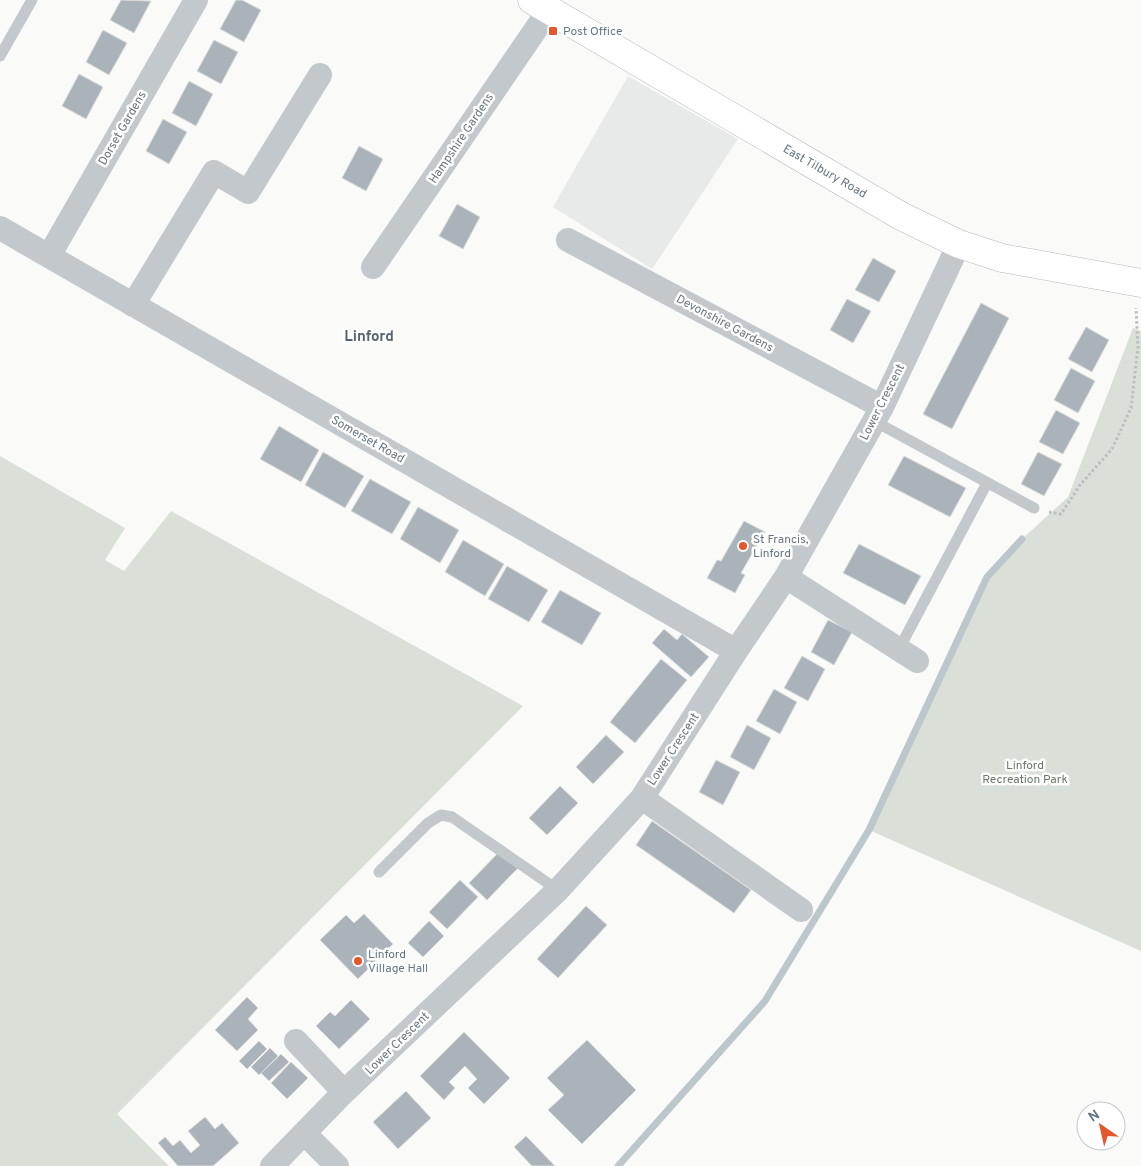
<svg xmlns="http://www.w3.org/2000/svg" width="1141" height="1166" font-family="Overpass,sans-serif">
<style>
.built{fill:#e8e9e9}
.green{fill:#dadfd7}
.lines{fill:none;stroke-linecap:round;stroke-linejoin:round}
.stream{stroke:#bbc7cb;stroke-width:7}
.building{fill:#aab3b9;stroke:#dcdcda}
.secondary-casing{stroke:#b3babf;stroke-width:29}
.path{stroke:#bbbfc2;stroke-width:3;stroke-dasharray:2.5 2.5;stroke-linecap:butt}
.lane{stroke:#c3c8cc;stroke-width:11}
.street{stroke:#c3c8cc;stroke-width:24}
.secondary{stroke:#fff;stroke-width:28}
.poi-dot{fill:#e4572e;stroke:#fff;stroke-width:2}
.labels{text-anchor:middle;stroke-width:5;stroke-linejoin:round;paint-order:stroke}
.poi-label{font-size:12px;fill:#657683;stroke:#fff;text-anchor:start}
.street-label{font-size:12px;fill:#657683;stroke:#fff}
.park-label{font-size:12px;fill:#687a64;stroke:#fff}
.quarter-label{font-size:15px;font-weight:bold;fill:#57646e;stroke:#fff}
</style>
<rect width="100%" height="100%" fill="#fafaf8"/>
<path class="built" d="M628,76L738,139L652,269L553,207Z"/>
<path class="green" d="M1133,328L1141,331V951L869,830L987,577L1022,539L1068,497Z
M0,456L125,528L105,560L124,571L171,511L523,706L117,1114L169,1166H0Z"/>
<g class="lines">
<path class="stream" d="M618,1166L765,1001L869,830L987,577L1022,539"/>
</g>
<path class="building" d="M121,0L151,1L134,33L110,20Z
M236,0H242L261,10L244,42L220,29Z
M103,30L127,43L109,75L86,62Z
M214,40L238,52L221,84L197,71Z
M79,74L103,87L86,119L62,106Z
M189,81L213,94L196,126L172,113Z
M163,119L187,132L169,164L146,151Z
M359,146L383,159L366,191L342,178Z
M457,204L480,217L463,249L439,236Z
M873,258L896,271L879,302L855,290Z
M847,299L871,311L853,343L830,330Z
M981,303L1009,318L952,429L923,414Z
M1086,327L1109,340L1092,372L1068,359Z
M1071,368L1095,381L1078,413L1054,400Z
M1056,410L1080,423L1063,454L1039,442Z
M279,426L319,450L301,482L260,459Z
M323,452L364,476L345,508L305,485Z
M1038,452L1062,464L1044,496L1021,484Z
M904,456L966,488L950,517L888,485Z
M370,479L411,502L392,534L351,511Z
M418,507L459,530L440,563L400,539Z
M744,521L765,532L741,573L745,575L735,593L707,578L717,560L721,561Z
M463,540L504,564L485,596L445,572Z
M859,544L921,576L905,605L843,573Z
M507,566L548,590L529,622L488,599Z
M560,590L601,613L582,645L541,622Z
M828,620L852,632L834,665L811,652Z
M664,629L677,640L682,634L709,657L691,677L652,643Z
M802,656L825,669L808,701L784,688Z
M661,659L687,680L635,743L610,722Z
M774,689L797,702L780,734L756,721Z
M747,725L771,738L754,770L730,757Z
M606,735L624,752L593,784L576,767Z
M716,760L740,772L723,805L699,792Z
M560,786L578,803L547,835L529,818Z
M652,821L751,890L734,913L636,845Z
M500,851L518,868L487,900L469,883Z
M460,880L478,897L447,929L429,912Z
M586,906L607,925L558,978L537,959Z
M364,914L393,944L358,979L320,940L346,915L354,923Z
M429,921L444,936L423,957L408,943Z
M247,997L258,1008L248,1019L258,1030L237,1051L215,1030Z
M351,1000L370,1019L339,1049L316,1026L330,1012L335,1016Z
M464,1032L510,1078L484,1104L468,1088L477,1079L465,1066L449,1082L455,1088L444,1100L420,1076Z
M587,1040L636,1090L582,1144L548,1110L564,1095L547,1078Z
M259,1041L267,1049L247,1069L239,1061Z
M270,1048L278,1056L259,1075L251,1067Z
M281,1054L289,1062L269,1081L261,1073Z
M291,1062L308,1078L287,1099L271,1083Z
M406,1091L431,1118L398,1149L373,1122Z
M205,1117L215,1129L222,1123L239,1143L213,1166H178L158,1143L165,1137L173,1146L180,1140L191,1153L200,1145L188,1131Z
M526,1136L555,1166H532L514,1147Z"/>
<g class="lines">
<defs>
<path id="secondary" d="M532,0L901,216L959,244L1002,258L1141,283"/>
</defs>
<use href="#secondary" class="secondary-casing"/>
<path class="path" d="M1049,512L1061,514L1080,485L1112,449L1131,408L1138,347L1136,308"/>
<path class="lane" d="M0,56L32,0
M874,421L1034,508
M899,649L987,483
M379,872L428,823L441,815L452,817L462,824L558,890"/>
<path class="street" d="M0,228L736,651
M568,240L882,407
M49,256L196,0
M373,267L549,10
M133,305L214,172L248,192L320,75
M786,577L917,661
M642,798L801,910
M296,1041L344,1092
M305,1134L337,1166
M272,1166L344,1092L558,890L642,798L736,651L786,577L882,407L959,244"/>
<use href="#secondary" class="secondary"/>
</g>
<g class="poi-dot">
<rect x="548" y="26" width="10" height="10" rx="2.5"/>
<circle cx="743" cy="546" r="5"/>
<circle cx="358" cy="961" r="5"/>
</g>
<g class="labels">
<g class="poi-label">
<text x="563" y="35">Post Office</text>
<text x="753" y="543">St Francis,<tspan x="753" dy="14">Linford</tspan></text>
<text x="368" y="958">Linford<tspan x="368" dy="14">Village Hall</tspan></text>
</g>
<g class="street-label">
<text transform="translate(122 128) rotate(-60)" y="4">Dorset Gardens</text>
<text transform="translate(461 138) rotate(-56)" y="4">Hampshire Gardens</text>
<text transform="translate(825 171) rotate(30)" y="4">East Tilbury Road</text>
<text transform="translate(725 323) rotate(28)" y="4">Devonshire Gardens</text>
<text transform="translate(882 402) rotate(-63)" y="4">Lower Crescent</text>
<text transform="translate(368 439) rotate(30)" y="4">Somerset Road</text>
<text transform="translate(673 749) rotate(-57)" y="4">Lower Crescent</text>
<text transform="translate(397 1043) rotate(-44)" y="4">Lower Crescent</text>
</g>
<g class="park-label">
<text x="1025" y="769">Linford<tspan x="1025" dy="14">Recreation Park</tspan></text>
</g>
<g class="quarter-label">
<text x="369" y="341">Linford</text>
</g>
</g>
<g transform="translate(1101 1126) rotate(326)"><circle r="24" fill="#ffffff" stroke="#c1c8cd"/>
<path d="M0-4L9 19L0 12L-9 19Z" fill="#e4572e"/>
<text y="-8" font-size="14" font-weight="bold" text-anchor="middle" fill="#657683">N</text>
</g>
</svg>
